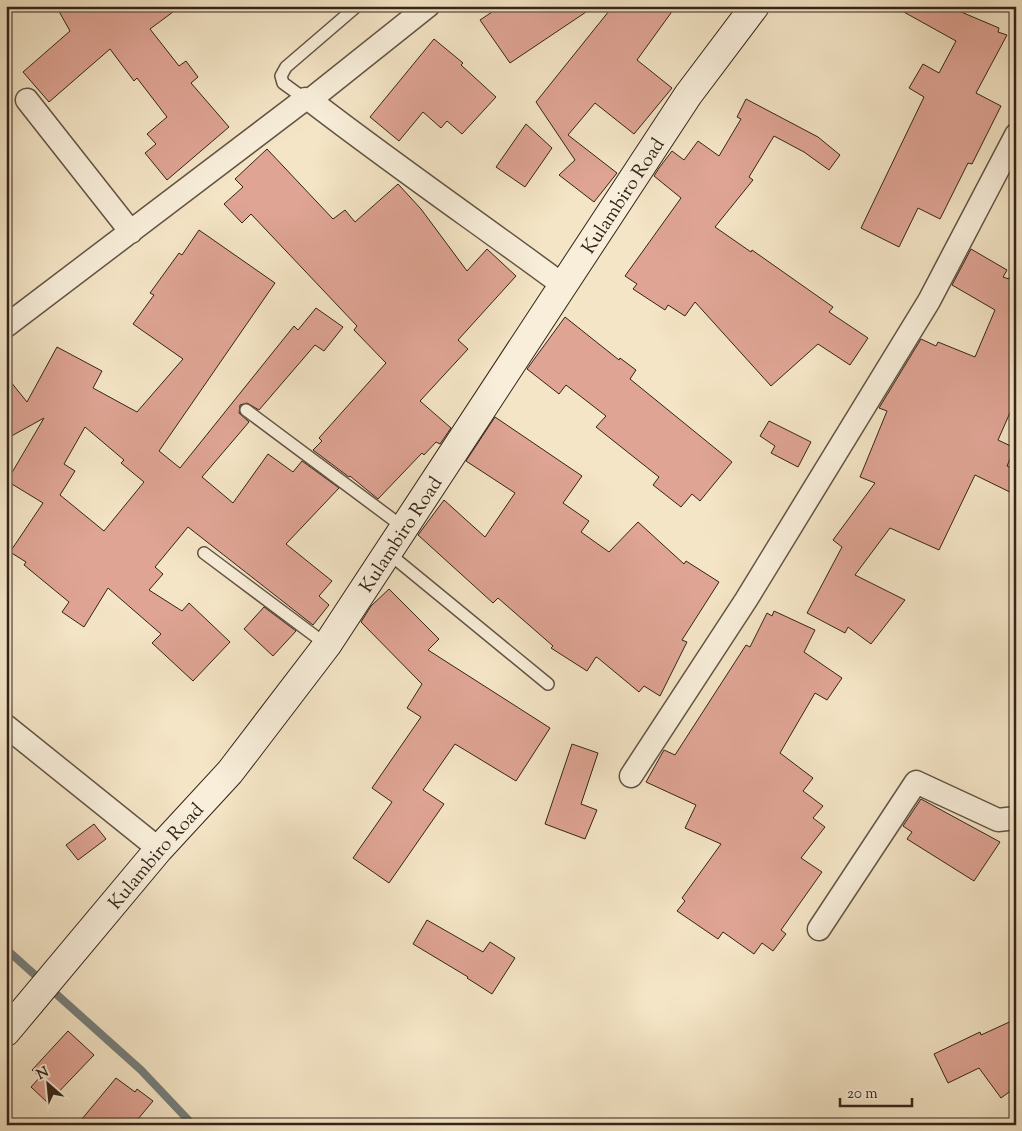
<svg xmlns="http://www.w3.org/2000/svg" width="1022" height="1131" font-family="'Sorts Mill Goudy',serif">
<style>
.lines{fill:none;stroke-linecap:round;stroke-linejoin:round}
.stream{stroke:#757f7d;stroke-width:8}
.building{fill:#dfa494;stroke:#332419;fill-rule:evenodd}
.lane-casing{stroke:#635444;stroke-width:14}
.street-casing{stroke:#635444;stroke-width:25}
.secondary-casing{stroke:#332419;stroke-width:30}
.lane{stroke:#f8eeda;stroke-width:11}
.street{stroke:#f8eeda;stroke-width:22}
.secondary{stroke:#f8eeda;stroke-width:28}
.labels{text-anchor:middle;stroke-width:4;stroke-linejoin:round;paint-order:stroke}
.street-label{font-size:19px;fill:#332419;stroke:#f8eeda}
</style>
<rect width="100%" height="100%" fill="#f4e5c6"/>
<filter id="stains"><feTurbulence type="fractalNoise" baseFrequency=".004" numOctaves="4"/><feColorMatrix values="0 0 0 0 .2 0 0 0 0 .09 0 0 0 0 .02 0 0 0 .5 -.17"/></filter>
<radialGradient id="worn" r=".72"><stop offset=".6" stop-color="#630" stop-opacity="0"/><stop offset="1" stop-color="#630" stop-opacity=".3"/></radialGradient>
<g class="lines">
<path class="stream" d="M6,949L141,1070L193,1125"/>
</g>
<path class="building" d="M56,6H181L150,29L179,66L186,61L198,77L191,83L229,127L167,180L145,153L156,144L147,134L167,117L137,78L134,81L110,49L49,102L23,72L70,31Z
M501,6H595L510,63L480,20Z
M613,6H676L637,60L672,88L634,134L595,103L568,135L617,173L594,202L559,175L575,160L536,102Z
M893,6H947L999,28L998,32L1007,35L976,93L1001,106L972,164L968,163L940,219L918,208L899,247L861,228L924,97L909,88L923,64L939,73L956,41Z
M434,39L463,63L461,65L496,97L462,134L447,121L441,128L423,112L399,141L370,117Z
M746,99L818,137L840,155L829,170L804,152L774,136L749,177L753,180L715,227L751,252L752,250L833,307L829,312L868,338L850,365L818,344L771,386L695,302L685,316L668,305L665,310L633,289L637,284L625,276L681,198L654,176L659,168L672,151L684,160L698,141L719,156L741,119L737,117Z
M526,124L552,148L525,187L496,167Z
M267,149L333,219L345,210L355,222L398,184L421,209L467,271L487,249L516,276L458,340L468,349L420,401L451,428L440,444L436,442L424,455L422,453L378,499L350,476L349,477L313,450L322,441L319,438L386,363L354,330L357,326L251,214L242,223L224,204L243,187L235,179Z
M199,230L275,283L159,451L180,468L294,326L298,330L316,308L343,327L324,351L315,345L259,410L247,403L240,405L239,413L249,422L202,477L233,503L268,454L293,472L302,461L339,488L286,544L332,581L319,596L329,605L313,625L188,527L155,567L163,574L149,590L182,611L189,603L230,642L193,681L152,643L161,634L108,588L84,627L62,612L69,602L24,565L26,562L10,552L43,503L7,481L44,418L6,439V376L27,402L57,347L102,371L93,388L137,412L183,359L133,324L154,295L150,293L179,253L182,255ZM85,427L124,460L121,463L144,482L104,531L60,495L75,471L64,464Z
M971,249L1007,270L1003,277L1009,279L1016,263V399L998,440L1015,448L1007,466L1016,470V495L975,475L939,550L890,528L855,575L905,600L871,644L848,627L845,633L807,613L842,547L833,540L875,483L860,477L887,411L879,408L921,339L936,346L938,342L975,357L995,310L952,285Z
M565,317L619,360L620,358L636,370L630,379L732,462L700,501L692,494L681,507L653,485L659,477L596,427L606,416L566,385L559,394L527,369Z
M495,417L582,476L563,503L589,521L581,532L609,552L638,522L684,564L686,561L719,582L682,640L687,642L660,696L644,686L639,692L598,658L596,657L587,671L551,648L553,646L498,598L493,603L418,535L444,500L485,537L515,493L466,461Z
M769,421L811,442L798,467L771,453L775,446L760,436Z
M389,589L439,639L428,650L550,728L516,781L455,744L423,790L444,804L389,883L353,858L392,802L372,788L421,717L407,708L422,684L361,622L371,606Z
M264,607L296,631L273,656L244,629Z
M774,611L815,630L804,652L842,678L827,700L815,693L780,753L813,778L803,791L823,806L813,818L825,827L801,858L822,872L781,930L786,934L773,951L762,943L754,954L723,932L718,939L677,911L685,901L682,898L721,844L685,828L696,805L646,782L664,750L675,755L746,645L750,647L767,613L772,616Z
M572,744L598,753L581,804L597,810L585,839L545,824Z
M921,799L1000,842L974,881L907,839L912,832L903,826Z
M94,824L106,839L78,860L66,845Z
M427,920L483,952L490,942L515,958L492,994L467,978L468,977L413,944Z
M1016,1019V1087L1001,1098L979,1068L948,1083L934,1054L980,1032L981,1035Z
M68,1031L94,1055L48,1103L31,1087L40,1077L32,1070Z
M116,1078L135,1092L137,1089L153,1101L133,1125H77Z"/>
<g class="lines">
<defs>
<path id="lane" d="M305,99L283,83L281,76L286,67L357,6
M246,410L403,527
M387,552L548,684
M204,553L327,645"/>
<path id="street" d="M27,100L131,232
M310,100C393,164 480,224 564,286
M6,326L305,99L310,100L428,6
M6,726L159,849
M631,776L746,600L929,301L1016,135
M819,929L916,782L998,820L1016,818"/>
<g id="secondary">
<path id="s1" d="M6,1032L159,849L230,772L327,645L688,95L755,6"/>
</g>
</defs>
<use href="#lane" class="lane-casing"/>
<use href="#street" class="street-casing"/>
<use href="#secondary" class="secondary-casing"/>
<use href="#lane" class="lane"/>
<use href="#street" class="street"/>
<use href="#secondary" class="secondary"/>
</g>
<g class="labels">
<g class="street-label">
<text dy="7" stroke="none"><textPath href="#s1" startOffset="1041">Kulambiro Road</textPath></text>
<text dy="7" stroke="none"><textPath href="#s1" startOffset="636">Kulambiro Road</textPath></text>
<text dy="7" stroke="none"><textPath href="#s1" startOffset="231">Kulambiro Road</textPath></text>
</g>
</g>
<rect width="1022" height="1131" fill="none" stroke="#f4e5c6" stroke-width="25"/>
<rect x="8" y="8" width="1007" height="1116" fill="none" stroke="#332419" stroke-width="2.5"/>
<rect x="12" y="12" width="997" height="1106" fill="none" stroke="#332419"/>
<g transform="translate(48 1084) rotate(333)" stroke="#f8eeda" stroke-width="4" paint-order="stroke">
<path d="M0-4L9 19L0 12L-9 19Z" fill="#332419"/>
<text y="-8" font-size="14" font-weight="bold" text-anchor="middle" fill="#332419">N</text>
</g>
<path d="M840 1098v8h72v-8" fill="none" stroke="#332419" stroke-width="2.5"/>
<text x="847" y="1098" font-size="15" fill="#332419" stroke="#f8eeda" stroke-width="4" paint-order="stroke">20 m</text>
<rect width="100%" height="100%" filter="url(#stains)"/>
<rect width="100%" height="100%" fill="url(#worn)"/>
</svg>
